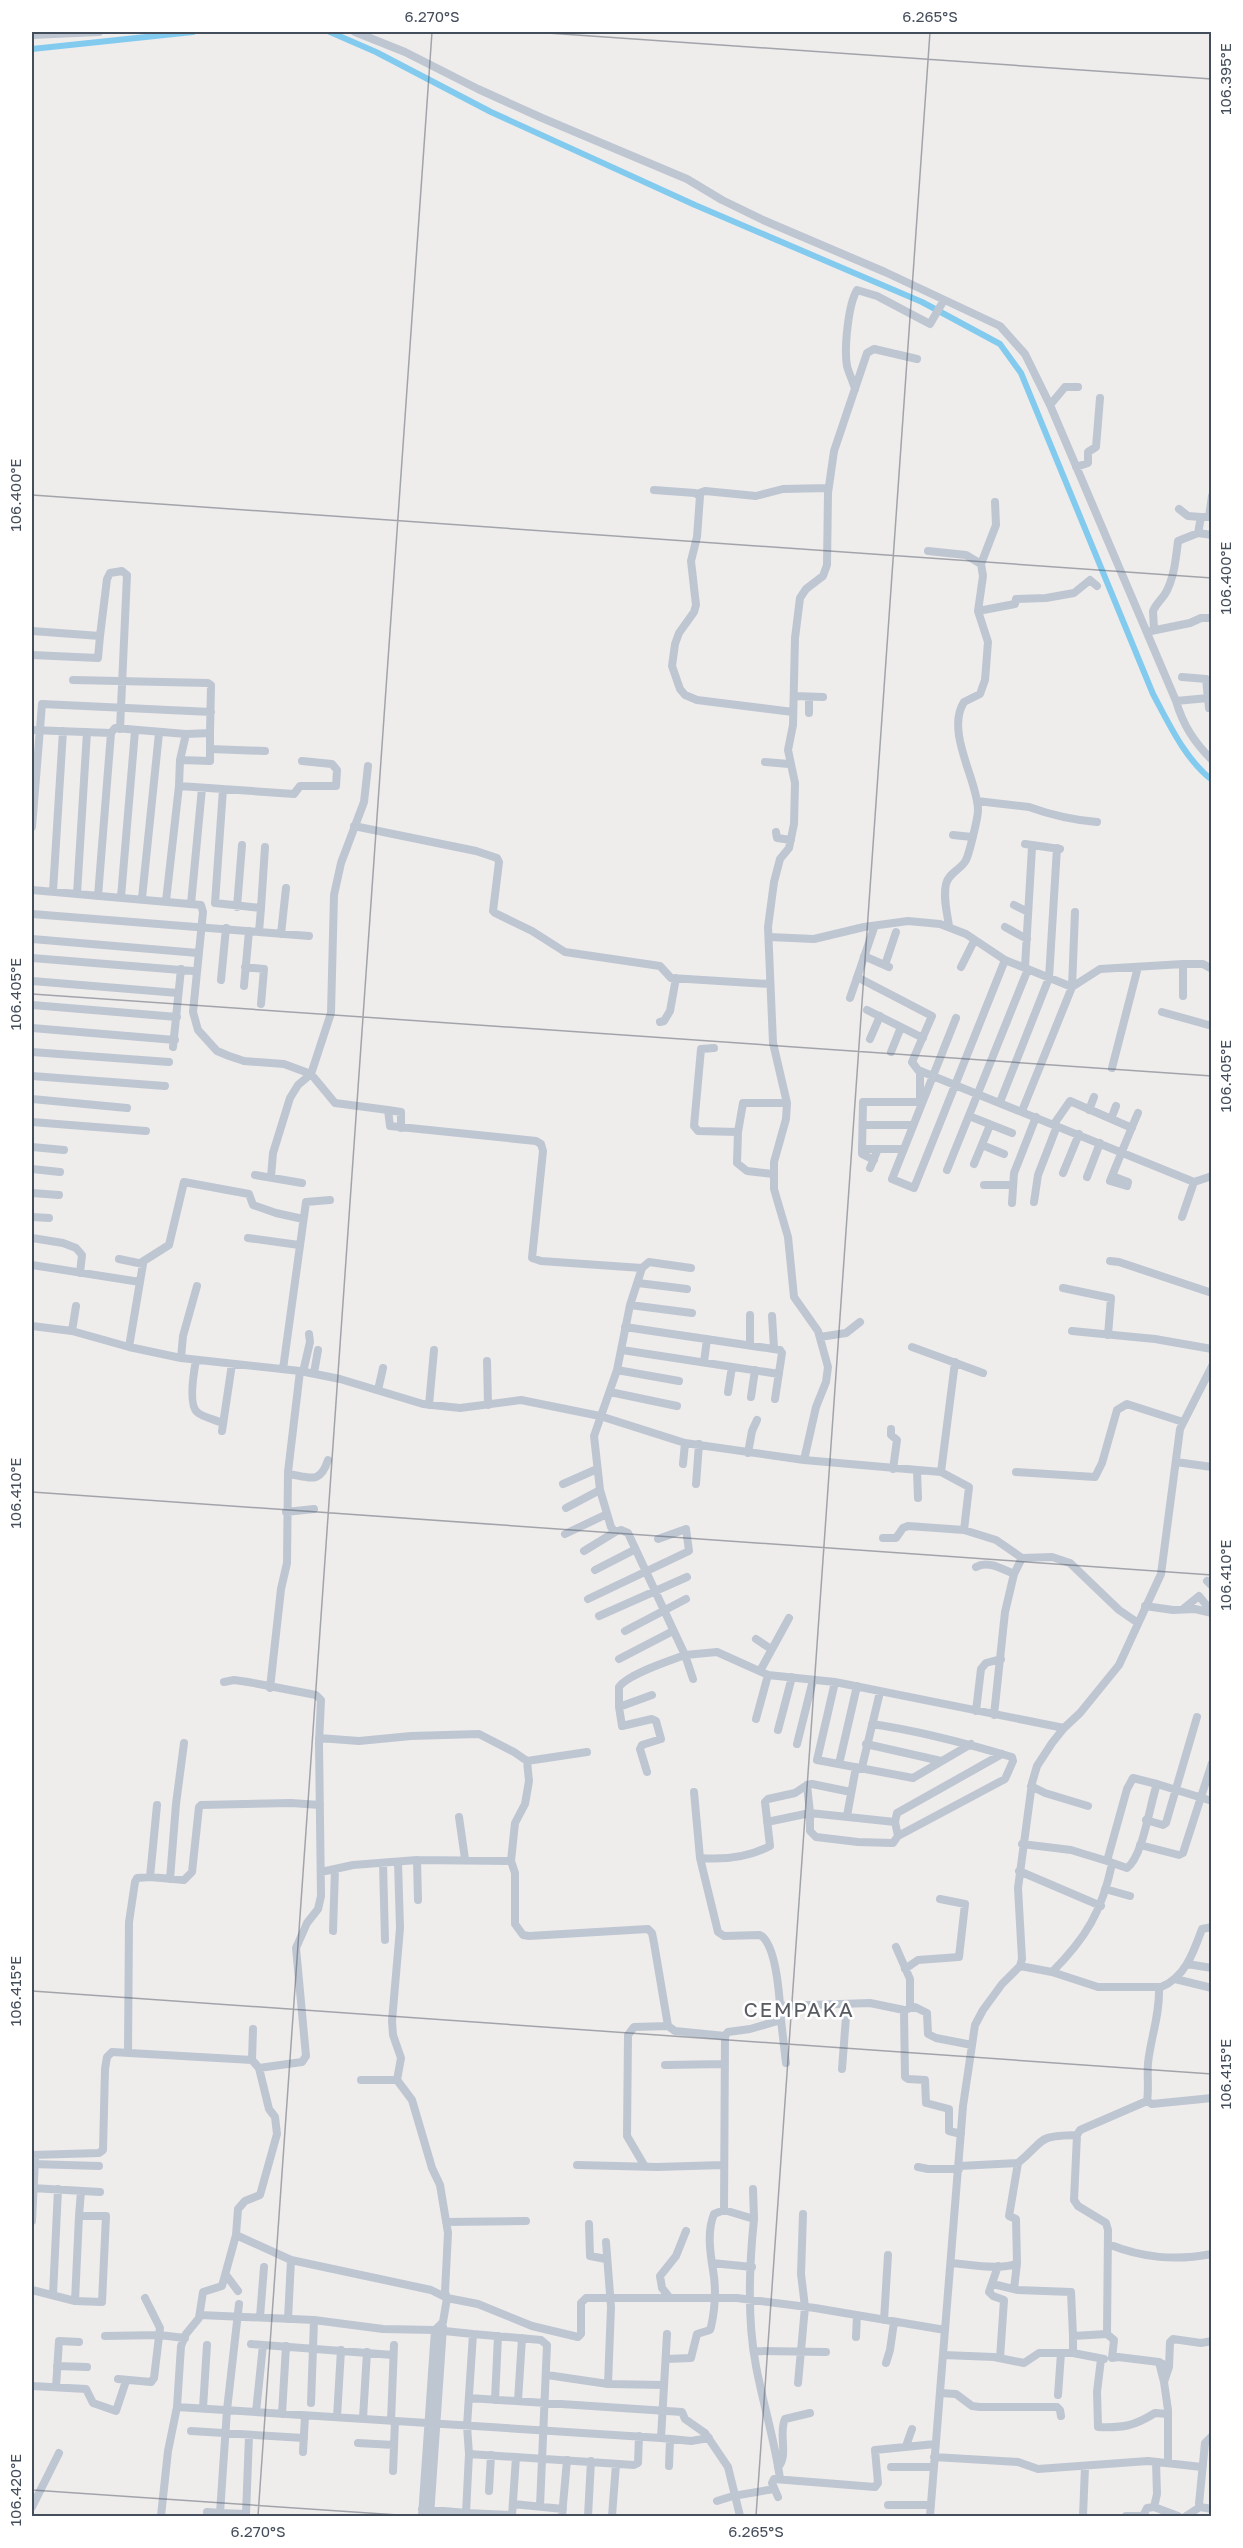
<svg xmlns="http://www.w3.org/2000/svg" width="1243" height="2548" font-family="'Golos Text',sans-serif">
<style>
.lines{fill:none;stroke-linecap:round;stroke-linejoin:round}
.canal{stroke:#82cbef;stroke-width:6}
.minor{stroke:#bec6d2;stroke-width:8}
.ticks{fill:none;stroke:#444d5a;stroke-width:1.5;stroke-opacity:0.45}
.labels{text-anchor:middle;stroke-width:5;stroke-linejoin:round;paint-order:stroke}
.quarter-label{font-size:21px;letter-spacing:1.5px;fill:#585b61;stroke:#fff}
.neatline{fill:none;stroke:#444d5a;stroke-width:2}
.ticks-label{font-size:15px;text-anchor:middle;fill:#444d5a}
</style>
<rect width="100%" height="100%" fill="#efecec"/>
<g class="lines">
<path class="canal" d="M330,32L376,52L491,112L695,205L922,302L1000,344L1021,373L1153,694C1169,724 1185,759 1212,780
M32,49L193,32"/>
<path class="minor" d="M355,32L405,52L478,89L542,118L687,179L722,200L763,220L885,272L1000,326L1025,354L1050,405L1176,701C1183,725 1194,742 1212,760
M32,35L99,32
M855,389C853,381 849,374 847,366C844,349 848,305 857,290L877,296L930,324L944,300
M1050,405L1065,387H1078
M1076,467L1088,463V452L1096,447L1100,398
M654,490L695,493L700,496L697,537L691,561L696,605L694,612L679,633L675,644L672,666L680,689L685,695L697,700L793,712
M697,494L705,491L756,496L783,489L828,488
M1179,509L1188,516L1201,517
M1198,533L1212,535
M928,551L966,555L981,564L983,576L978,611L988,642L985,680L980,694L964,702C945,732 978,781 978,810C978,818 969,854 966,860C961,870 949,872 946,884C943,898 947,912 949,926
M981,564L996,525L995,502
M978,611L1015,604L1016,599L1046,598L1074,593L1090,580L1097,586
M1154,630L1153,611C1156,604 1161,600 1165,594C1174,579 1176,558 1178,541L1198,533L1201,517H1209L1212,496
M32,631L100,636L98,658L32,655
M1151,631L1190,623L1201,618H1212
M100,636L107,579L110,573L122,571L127,575L120,729
M1182,677L1206,679L1209,708
M73,680L208,683L211,685L210,733
M794,696L823,697
M1176,701L1208,698
M809,713V697
M32,730L111,733L98,896
M111,733L115,728L186,734
M265,751L210,749V733L186,734L180,760L179,786L294,794L300,786H336L337,770L332,764L302,761
M180,760L210,761V749
M765,762L789,764
M223,789L215,903L261,908L265,847
M977,801L1029,807C1051,815 1073,820 1097,822
M354,826L476,851L497,858L499,862L493,911L495,913L532,931L565,952L660,966L671,978L770,984
M32,827L42,704L211,712
M776,832L777,838L791,840
M953,835L972,837
M1025,844L1060,849
M32,890L201,905L203,912L193,1012L198,1030L217,1051L229,1056L244,1061L284,1064L311,1074L335,1103L388,1110L390,1126L536,1141L541,1144L543,1151L532,1258L541,1261L642,1268L630,1305L617,1370L594,1436L600,1490L611,1527L615,1532L621,1530L628,1533L685,1655L717,1652L768,1675L835,1682L1064,1728
M53,891L63,731
M77,894L87,732
M121,897L135,731
M142,898L159,733
M166,901L179,786
M191,904L202,788
M1014,905L1028,912
M237,907L242,845
M32,914L259,932L261,908
M1005,927L1027,939
M259,932L309,936
M281,934L286,888
M769,937L814,939L864,927L908,921L940,924L966,934L1005,960L1072,987L1100,969L1183,964H1203L1212,969
M32,939L198,953
M864,956L889,967
M32,958L193,971
M885,965L896,932
M245,967L264,969L261,1004
M961,967L974,941
M1025,967L1032,847
M857,977L932,1016L912,1062L918,1070L1194,1182
M221,980L226,928
M32,981L178,993
M244,986L249,931
M1183,996V964
M850,998L874,928
M32,1005L177,1017
M867,1010L923,1038
M1162,1012L1212,1026
M956,1018L892,1179L914,1188L1005,960
M660,1022L664,1021L670,1011L676,978
M32,1028L175,1040
M870,1039L880,1016
M173,1047L181,969
M714,1048L701,1049L694,1126L698,1131L738,1132L737,1163L747,1171L773,1174
M32,1052L169,1062
M891,1052L901,1027
M1112,1068L1138,967
M32,1076L165,1086
M32,1099L127,1108
M920,1102V1071
M1000,1102L1049,978L1057,848
M388,1110L401,1112V1128
M1089,1110L1094,1097
M1022,1111L1072,987L1075,912
M969,1116L1012,1133
M1111,1119L1116,1106
M32,1122L146,1131
M1054,1124L1070,1101L1132,1128
M863,1125H913
M738,1132L743,1103H787
M982,1145L1004,1154
M32,1147L64,1150
M862,1149V1154L874,1160
M904,1149H862L863,1102H922
M974,1164L990,1125
M870,1168L878,1149
M32,1169L60,1172
M947,1170L1028,969
M1063,1173L1079,1134
M255,1175L302,1183
M1112,1176L1128,1182L1127,1186L1110,1181C1119,1159 1128,1136 1138,1113
M271,1177L273,1153L290,1098L298,1085L311,1074L331,1013L334,895L341,863L364,802L368,766
M1087,1177L1100,1143
M984,1185H1013
M32,1193L59,1195
M1034,1202L1038,1175L1057,1126
M1012,1203L1014,1173L1036,1117
M32,1217L49,1218
M1182,1217L1194,1182L1212,1176
M32,1238L63,1243L76,1248L82,1255L80,1273
M248,1238L299,1245
M119,1259L143,1264L129,1347
M1110,1261L1119,1262L1212,1293
M142,1262L169,1245L184,1182L249,1194L253,1205L276,1213L303,1219
M32,1265L140,1282
M642,1268L649,1262L691,1268
M638,1283L687,1289
M1063,1288L1111,1298L1108,1335
M630,1305L692,1313
M750,1315V1345
M772,1316L774,1348
M32,1326L72,1331L129,1347L181,1358L300,1371L340,1379L423,1404L460,1408L521,1400L600,1416L685,1443L804,1460L941,1472L969,1487L964,1530L996,1540L1022,1558L1052,1557L1070,1563L1119,1610L1138,1623
M625,1327L780,1350L782,1353L775,1399
M72,1331L76,1306
M1072,1331L1155,1339L1212,1349
M820,1337L846,1333L860,1322
M912,1347L983,1373
M622,1350L779,1374
M181,1358L183,1336L197,1286
M196,1360C194,1371 188,1404 197,1412C202,1417 216,1420 223,1423
M487,1361L488,1405
M704,1362L707,1339
M283,1369L306,1202L330,1200
M617,1370L679,1381
M303,1372L310,1342L309,1334
M314,1373L318,1350
M378,1390L383,1368
M610,1392L677,1406
M728,1392L732,1367
M751,1397L755,1370
M429,1405L434,1350
M891,1429V1435L897,1440L893,1469
M222,1431L232,1364
M748,1453L752,1431L757,1420
M804,1460L816,1407L826,1382L828,1367L818,1331L794,1297L788,1237L774,1189V1162L786,1119L787,1103L773,1043L768,927L774,882L780,859L789,848L794,824L795,783L788,750L793,725L795,638L800,598L806,589L823,576L827,565L828,493L834,451L867,353L874,349L917,359
M1176,1462L1212,1467
M683,1464L685,1443
M917,1471L918,1498
M941,1472L955,1362
M1016,1472L1095,1477L1102,1463L1117,1410L1127,1404L1183,1422
M288,1474C310,1477 320,1485 328,1460
M563,1484L597,1469
M696,1484L699,1444
M566,1508L600,1490
M286,1512L314,1509
M565,1534L607,1514
M883,1538H896L903,1528L908,1526L964,1530
M584,1551L615,1532
M976,1567C988,1560 1002,1569 1014,1574
M595,1570L634,1550
M1207,1581L1212,1586
M588,1599L689,1551L686,1529L658,1539
M1145,1606L1173,1610L1195,1609L1212,1613
M1183,1609L1199,1596L1212,1612
M599,1616L687,1577
M625,1631L686,1599
M756,1639L771,1649
M619,1659L673,1631
M760,1671L789,1618
M835,1682L817,1760L913,1778L971,1744
M270,1688L281,1589L287,1563L288,1472L300,1371
M619,1707L652,1695
M976,1711L981,1669L986,1663L1001,1659
M994,1715L1005,1612L1014,1574L1022,1558
M756,1719L768,1675
M872,1724C920,1731 965,1743 1012,1757L1013,1761L1005,1779L898,1836
M778,1730L792,1677
M319,1738L359,1741L411,1736L479,1734L514,1752L527,1761L529,1781L525,1804L515,1823L511,1861
M797,1744L813,1680
M866,1744L941,1761
M527,1761L587,1752
M839,1764L857,1686
M862,1767L880,1692
M647,1772L640,1749L642,1745L661,1739L656,1721L652,1719L622,1726L619,1707V1687C628,1674 669,1661 685,1655L693,1679
M1133,1778L1157,1784C1150,1803 1143,1857 1127,1868L1107,1861L1127,1789Z
M1157,1784L1212,1801
M1031,1786L1045,1793L1088,1806
M157,1805L150,1877L184,1880L192,1872L199,1807L201,1805L291,1803L320,1805
M847,1816L856,1767
M459,1817L465,1859
M1146,1820L1163,1825L1166,1823L1197,1717
M767,1822L810,1813L807,1785
M895,1822L810,1813V1831L816,1837L858,1842L893,1843L898,1836L895,1822L897,1813L1002,1754
M1022,1844L1071,1850L1107,1861
M1140,1845L1179,1855L1183,1853L1212,1763
M700,1858C724,1860 747,1858 770,1846L765,1802L768,1799L795,1793L807,1785L812,1784L851,1792
M417,1860L418,1900
M398,1862L400,1928L392,2021L393,2035L401,2058L397,2080L412,2100L432,2168L440,2185L448,2233L445,2292L447,2298
M383,1863L385,1940
M1019,1871L1101,1906
M321,1872L353,1865L417,1860L511,1861L515,1873V1924L523,1935L529,1936L648,1929L652,1933L654,1943L668,2026L675,2031L725,2036L728,2032L750,2029L781,2020C780,2002 777,1944 760,1935L724,1936L718,1932L700,1858L694,1792
M170,1879L176,1804L184,1743
M1105,1889L1130,1896
M333,1931L335,1869
M896,1947L910,1979V2007
M1187,1964L1212,1968
M1020,1966L1052,1972C1086,1938 1102,1911 1112,1864
M905,1969L918,1960L959,1957L965,1904L940,1899
M1052,1972L1098,1987H1161C1185,1978 1194,1951 1202,1929L1212,1927
M1175,1979L1212,1988
M780,2006L870,2003L904,2010L915,2007L927,2013L928,2034L936,2038L972,2045
M904,2010L905,2077L908,2079L925,2080L926,2103L949,2109V2131L961,2134
M781,2020L786,2063
M725,2036L724,2210L754,2219C749,2267 747,2319 756,2366C763,2404 775,2441 780,2479
M128,2052L129,1922L135,1882L137,1878L150,1877
M252,2060L253,2029
M665,2065L724,2064
M842,2069L847,2004
M361,2080H397
M1147,2101L1152,2104L1212,2098
M1077,2135L1074,2200L1078,2206L1106,2223L1108,2230L1107,2334L1114,2340L1112,2358L1118,2357L1159,2362L1169,2367L1170,2342L1173,2339L1201,2343L1212,2341
M32,2155L99,2153L103,2150L105,2069L107,2057L112,2052L252,2060L259,2068L302,2062L306,2056L296,1948L307,1923L318,1909L321,1896L319,1743L321,1700L316,1695L248,1682L234,1680L224,1682
M32,2164L99,2166
M577,2165L657,2167L723,2165
M644,2165L627,2136L628,2035L634,2027L668,2026
M959,2166L1018,2163C1047,2139 1035,2136 1077,2135L1080,2130L1147,2101C1149,2089 1147,2076 1148,2063C1151,2036 1160,2015 1159,1987
M918,2167L928,2169H959
M32,2188L100,2192
M753,2189L754,2219
M79,2216L81,2191
M32,2221L35,2159
M446,2222L526,2221
M589,2224L590,2256L606,2259
M236,2235L238,2209L245,2201L260,2195L277,2134L275,2117L269,2109L259,2068
M606,2242L611,2307L608,2384
M1108,2244C1143,2258 1175,2261 1212,2254
M712,2263L752,2267
M951,2263C968,2264 1003,2271 1017,2263L1016,2219L1009,2216L1018,2163
M998,2266L989,2292L993,2296L1004,2300L1000,2358
M226,2275L238,2291
M993,2284L1018,2290L1071,2292L1073,2336L1107,2334
M1014,2289L1017,2263
M32,2290L75,2301L102,2302L106,2216H79L75,2301
M53,2295L58,2189
M669,2297L662,2288L660,2276L676,2256L686,2231
M239,2304L227,2410L220,2513L246,2514L249,2436
M200,2315L314,2320L311,2403
M260,2317L264,2267
M288,2319L291,2260
M314,2320L383,2329L435,2330L473,2334L467,2426L469,2454L466,2513L422,2509
M884,2320L888,2255
M473,2334L541,2340L547,2345L540,2506
M105,2336L159,2335L185,2338
M1073,2336V2353L1104,2359
M856,2337L857,2315
M251,2344L393,2355
M754,2351L826,2352
M943,2355L994,2357L1024,2363L1039,2353H1073
M666,2359L691,2358L697,2334L710,2330L711,2327C715,2309 716,2287 713,2270C710,2252 707,2231 714,2214L724,2210
M1101,2359L1097,2392L1098,2427C1124,2428 1134,2426 1155,2413L1168,2414
M1159,2362L1164,2382
M886,2363L890,2350L894,2322
M57,2366L87,2367
M547,2375L608,2384L664,2385
M118,2379L151,2382L154,2378L160,2328L145,2298
M798,2383L805,2307L801,2274L803,2214
M32,2386L86,2389L93,2403L116,2411L126,2381
M56,2387L59,2341L79,2342
M940,2393L956,2394L972,2406L980,2407H1057L1060,2410L1061,2416
M1058,2395L1061,2353
M469,2398L682,2412L685,2419L705,2433L728,2467L740,2516
M495,2400L498,2336
M518,2401L522,2338
M177,2407L661,2438L667,2334
M203,2408L207,2345
M256,2412L263,2345
M282,2414L286,2346
M337,2417L341,2350
M363,2418L367,2352
M391,2421L394,2345
M191,2431L304,2438
M1212,2436L1205,2443L1199,2504L1200,2507L1212,2509
M661,2438L691,2441L709,2438
M358,2443L394,2445
M906,2446L912,2429
M303,2452L305,2416
M469,2454L634,2465L638,2463L639,2436
M934,2457L1018,2462L1038,2469L1148,2461L1202,2467
M1168,2462V2410L1164,2382L1169,2367
M669,2466L670,2439
M778,2467C789,2456 778,2433 785,2419L810,2413
M891,2467H933
M393,2471L395,2421
M489,2491L491,2455
M778,2497L772,2483L774,2479L875,2487L878,2483L875,2450L935,2444
M717,2501L733,2496L774,2489
M513,2504L563,2509
M888,2505H931
M32,2507L59,2453
M1154,2507L1157,2494L1156,2462
M207,2512L220,2513V2516
M161,2516L168,2451L177,2407L181,2346L186,2334L199,2318L203,2292L222,2286L236,2235L291,2260L431,2290L447,2298
M422,2516L435,2330L443,2322L447,2298L478,2304L532,2326L578,2337L581,2334V2303L586,2298H737L815,2308L945,2330
M430,2516L443,2327
M466,2516V2513L512,2515
M512,2516L516,2457
M562,2516L567,2460
M588,2516L591,2461
M612,2516L616,2464
M930,2516L963,2106L975,2025L983,2010L1002,1984L1020,1966L1022,1959L1018,1888L1032,1783L1037,1766L1052,1743L1064,1728L1080,1713L1119,1665L1161,1574L1180,1429L1212,1366
M1083,2516L1085,2467
M1126,2516H1143L1147,2508L1154,2507L1178,2516
M1186,2516L1200,2507"/>
</g>
<path class="ticks" d="M533,32L1212,79M32,495L1212,578M32,994L1212,1076M32,1492L1212,1575M32,1991L1212,2074M32,2490L413,2516M258,2516L432,32M756,2516L930,32"/>
<g class="labels">
<g class="quarter-label">
<text x="799" y="2017">CEMPAKA</text>
</g>
</g>
<rect width="1243" height="2548" fill="none" stroke="#ffffff" stroke-width="66"/>
<rect x="33" y="33" width="1177" height="2482" class="neatline"/>
<g class="ticks-label">
<text x="432" y="22">6.270°S</text>
<text x="930" y="22">6.265°S</text>
<text transform="translate(1226 79) rotate(-90)" y="5">106.395°E</text>
<text transform="translate(16 495) rotate(-90)" y="5">106.400°E</text>
<text transform="translate(1226 578) rotate(-90)" y="5">106.400°E</text>
<text transform="translate(16 994) rotate(-90)" y="5">106.405°E</text>
<text transform="translate(1226 1076) rotate(-90)" y="5">106.405°E</text>
<text transform="translate(16 1493) rotate(-90)" y="5">106.410°E</text>
<text transform="translate(1226 1575) rotate(-90)" y="5">106.410°E</text>
<text transform="translate(16 1991) rotate(-90)" y="5">106.415°E</text>
<text transform="translate(1226 2074) rotate(-90)" y="5">106.415°E</text>
<text transform="translate(16 2490) rotate(-90)" y="5">106.420°E</text>
<text x="258" y="2537">6.270°S</text>
<text x="756" y="2537">6.265°S</text>
</g>
</svg>
